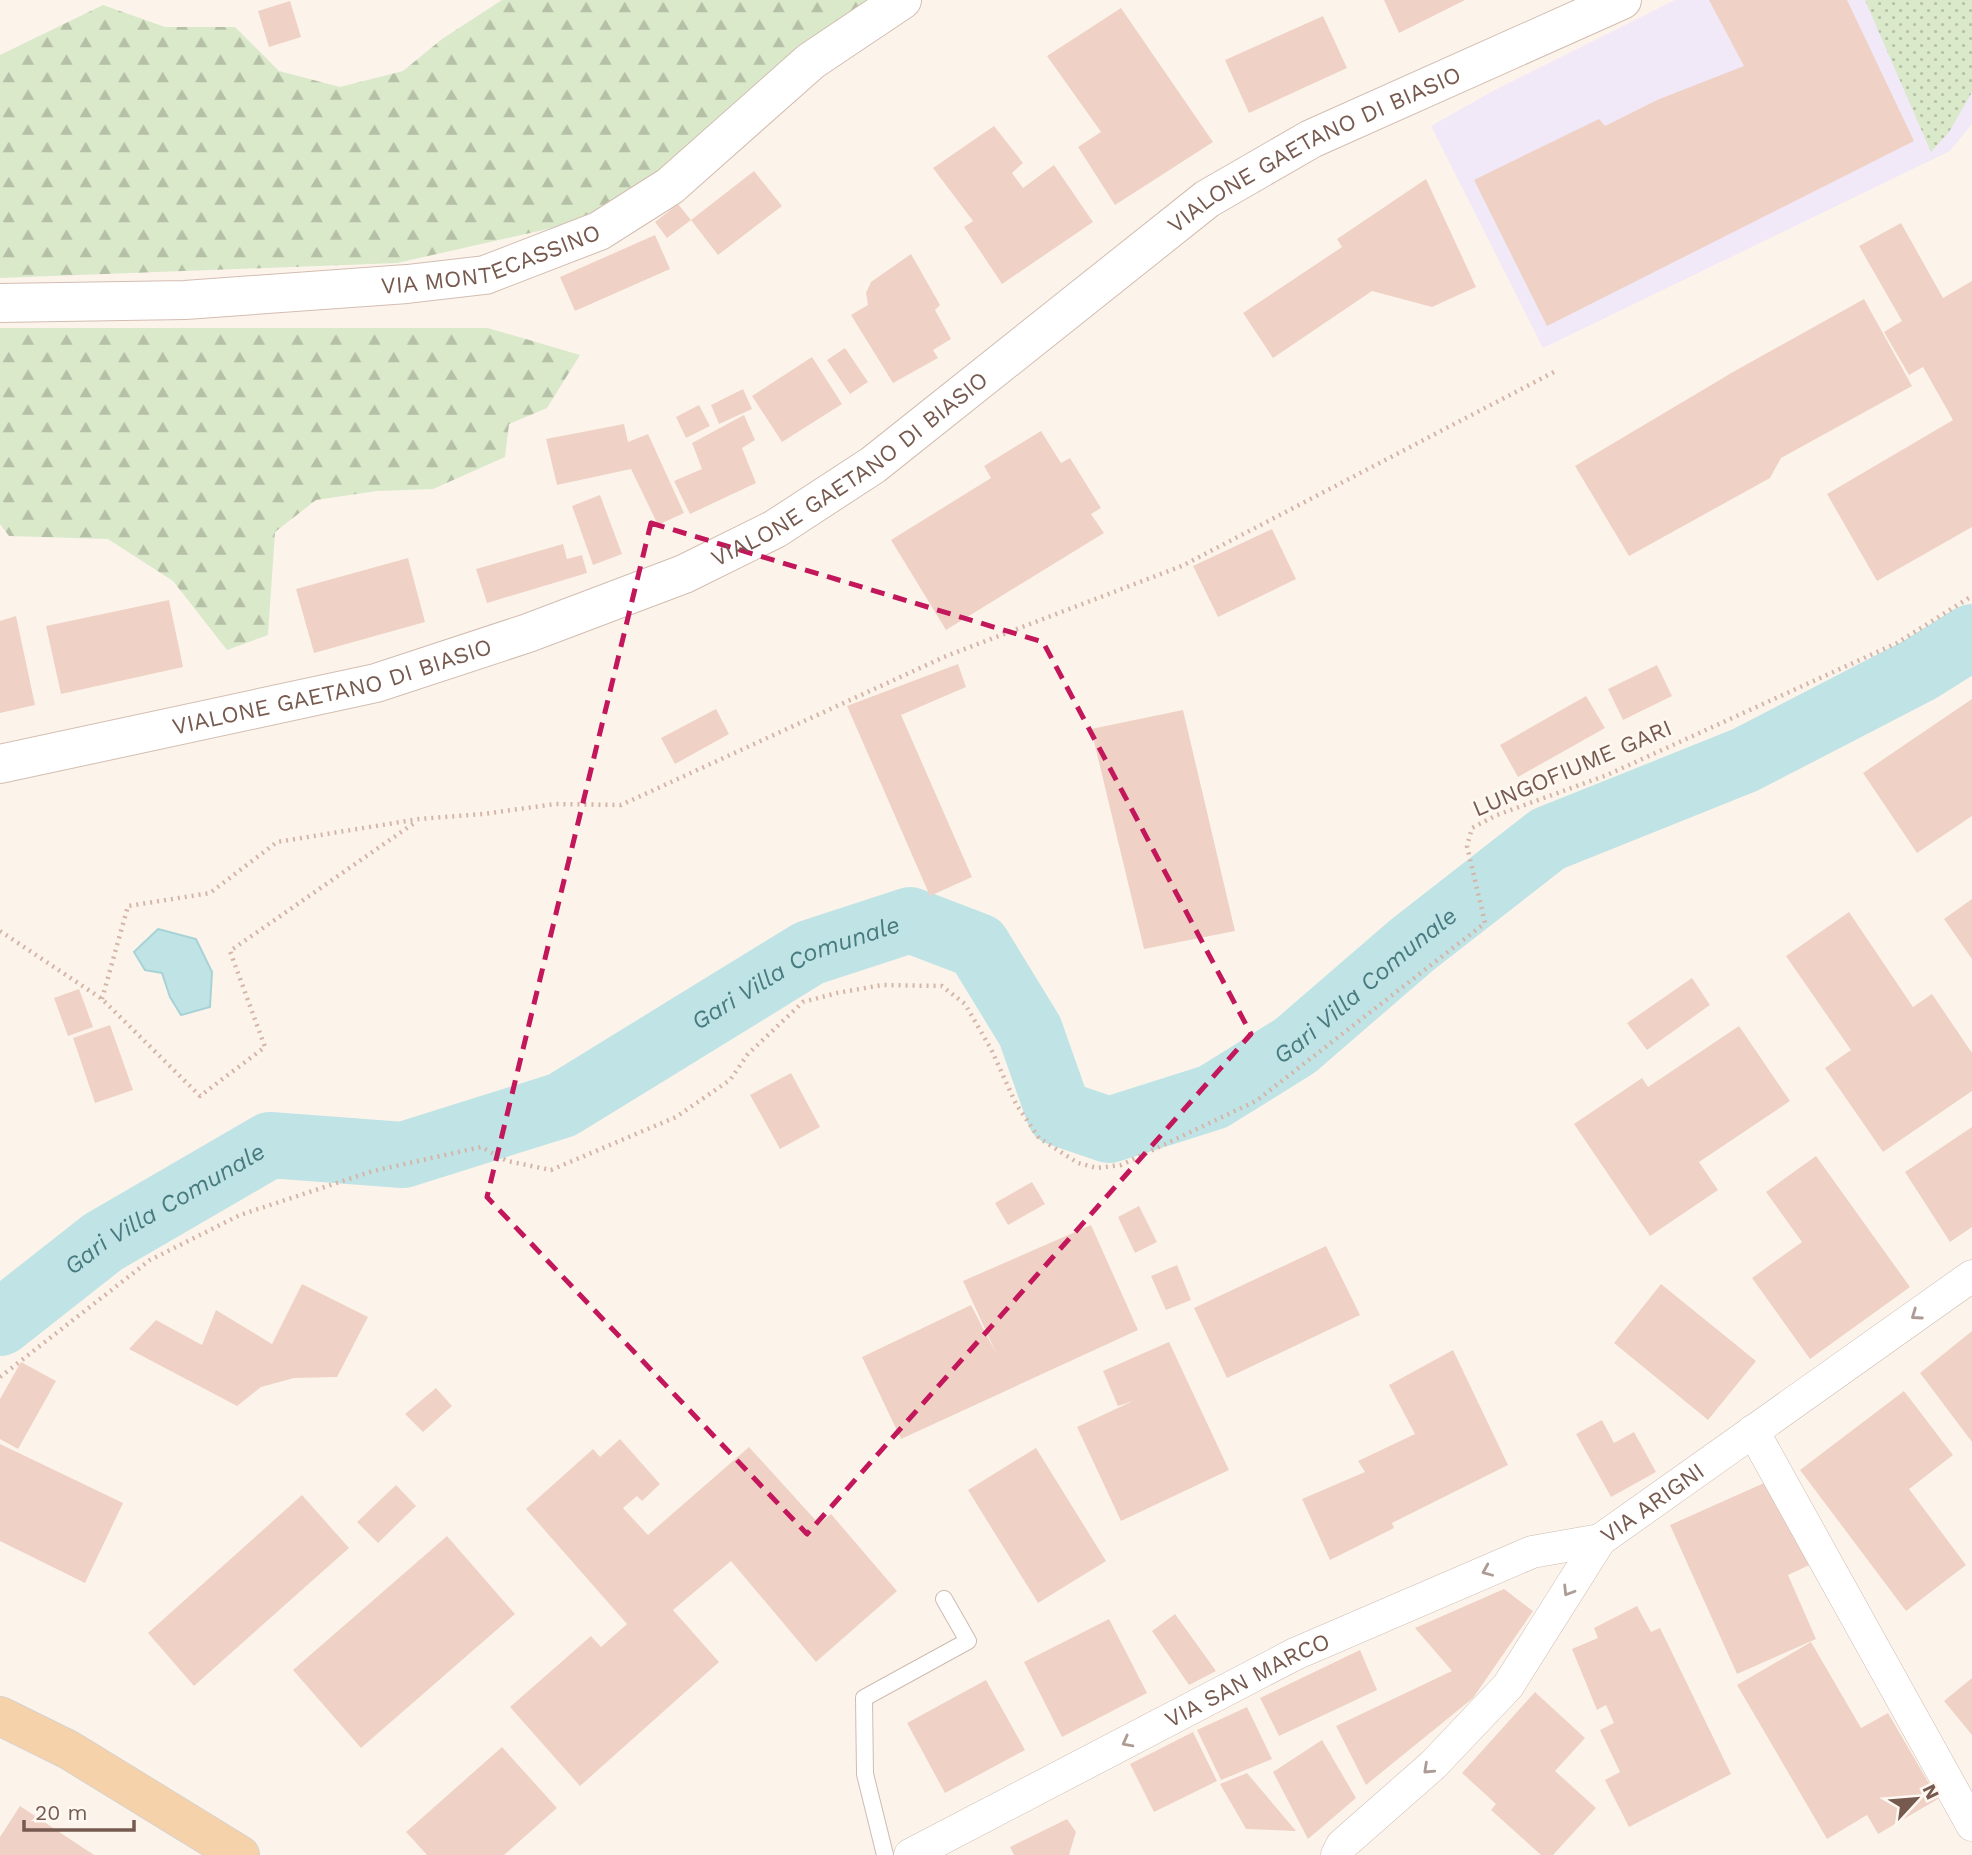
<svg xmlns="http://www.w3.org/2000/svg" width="1972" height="1855" font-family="'Work Sans',sans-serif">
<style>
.education{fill:#f1e8f8}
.grass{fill:url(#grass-dots)}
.forest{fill:url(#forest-firs)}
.water{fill:#c0e3e5;stroke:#a7d3d6;stroke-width:2}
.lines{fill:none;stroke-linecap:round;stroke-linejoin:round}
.river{stroke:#c0e3e5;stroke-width:66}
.building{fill:#efd2c5}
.lane-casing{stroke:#cebbb1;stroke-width:18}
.street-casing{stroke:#cebbb1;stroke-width:33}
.secondary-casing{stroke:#d3bdb1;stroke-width:40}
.primary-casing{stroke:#d9d1ce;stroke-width:40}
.path{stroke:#d5b5a7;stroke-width:4.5;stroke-dasharray:2 5;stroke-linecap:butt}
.lane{stroke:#fff;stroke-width:16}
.street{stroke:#fff;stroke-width:32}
.secondary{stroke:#fff;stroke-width:38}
.primary{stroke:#f5d2a9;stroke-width:38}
.oneway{stroke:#ad9c95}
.marked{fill:none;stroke:#c2185b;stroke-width:5;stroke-dasharray:14 9;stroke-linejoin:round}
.labels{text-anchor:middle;stroke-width:5;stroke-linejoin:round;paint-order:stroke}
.street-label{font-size:23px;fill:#765a4f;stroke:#fef8f2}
.water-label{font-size:24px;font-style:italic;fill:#477b80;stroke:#fef8f2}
</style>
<defs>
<pattern id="grass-dots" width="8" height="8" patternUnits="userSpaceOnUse" patternTransform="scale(1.75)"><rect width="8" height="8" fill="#d9e9ca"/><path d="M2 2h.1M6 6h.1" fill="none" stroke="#b5c0a6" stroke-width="1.8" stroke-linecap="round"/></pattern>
<pattern id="forest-firs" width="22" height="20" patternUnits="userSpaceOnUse" patternTransform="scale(1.75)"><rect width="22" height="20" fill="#d9e9ca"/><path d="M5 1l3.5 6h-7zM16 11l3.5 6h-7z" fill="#b5c0a6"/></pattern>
</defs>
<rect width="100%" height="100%" fill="#fcf4eb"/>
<path class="education" d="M1675,0H1972V124L1950,151L1543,348L1431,126L1493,91Z"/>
<path class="grass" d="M1865,0H1972V92L1949,132L1931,152Z"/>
<path class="forest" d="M502,0H890L627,211L397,263L0,278V55L103,5L165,27H235L279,71L340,87L403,71L442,39Z
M0,328H488L580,355L547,408L509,424L505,457L433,489L377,491L316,500L275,532L268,635L227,650L173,581L108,539L9,536L0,524Z"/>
<path class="water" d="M158,929L196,939L212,972L210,1007L181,1015L170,997L162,973L145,970L134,952Z"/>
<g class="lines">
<path class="river" id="s1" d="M0,1323L103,1242L270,1145L403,1155L562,1105L809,953L910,920L978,946L1030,1031L1059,1113L1109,1130L1213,1097L1295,1046L1412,945L1548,839L1745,760L1919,670L1972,637"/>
</g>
<path class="building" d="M1384,0H1465L1399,33Z
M1709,0H1847L1914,141L1547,326L1474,180L1599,119L1605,126L1657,100L1744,66Z
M290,1L301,37L269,47L258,11Z
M1121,8L1213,142L1115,205L1078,147L1101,132L1047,56Z
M1323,16L1347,68L1249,113L1225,60Z
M994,126L1023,163L1012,173L1023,188L1054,165L1093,222L1002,284L964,227L973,221L933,168Z
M754,171L782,206L718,255L691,220L667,238L655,222L678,204L691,220Z
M1426,179L1476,287L1432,307L1372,291L1273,358L1243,313L1342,247L1337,239Z
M1901,223L1943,298L1972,281V527L1877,581L1827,494L1953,420L1923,367L1909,375L1884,332L1902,321L1859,246Z
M655,235L670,269L575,311L560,277Z
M911,254L940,305L935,310L951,339L933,350L938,358L893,383L851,315L868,305L866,293L871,282Z
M1864,299L1912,386L1781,458L1770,478L1629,556L1575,466L1733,372Z
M845,348L868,382L850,394L827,360Z
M812,357L842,404L782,442L752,396Z
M743,389L752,409L719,424L711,405Z
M699,405L710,426L686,438L676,417Z
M744,415L755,440L742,448L756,483L690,514L674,481L702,469L692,443Z
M624,424L628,442L648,434L684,513L658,525L631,469L557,485L546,439Z
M1041,431L1061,463L1070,458L1101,508L1091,514L1104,533L946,630L891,540L991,478L984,466Z
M600,495L622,554L593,565L572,506Z
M1272,529L1296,579L1218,617L1193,566Z
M563,544L567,559L582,555L587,573L487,603L476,569Z
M408,558L425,622L314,653L296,589Z
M169,600L183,667L61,694L46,626Z
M16,616L35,705L0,713V621Z
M958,664L966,687L901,715L972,877L930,896L847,706Z
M1657,665L1672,696L1623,720L1608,689Z
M1586,696L1605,728L1518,777L1500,745Z
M1972,699V816L1917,853L1863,773Z
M716,709L729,734L675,764L661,738Z
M1183,710L1235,931L1144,949L1091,729Z
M1972,899V959L1944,919Z
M1849,912L1913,1007L1932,994L1972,1053V1091L1883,1152L1825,1068L1851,1050L1786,956Z
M1692,978L1710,1005L1647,1050L1627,1023Z
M79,989L93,1027L68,1036L54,998Z
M110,1025L133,1090L95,1103L73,1038Z
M1739,1026L1790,1101L1699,1162L1718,1190L1650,1236L1574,1124L1642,1078L1648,1087Z
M791,1073L820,1127L780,1149L750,1095Z
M1972,1127V1227L1950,1242L1905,1172Z
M1816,1156L1910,1287L1810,1359L1752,1278L1802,1242L1766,1192Z
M1032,1182L1045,1204L1008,1225L995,1203Z
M1139,1206L1157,1242L1135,1253L1118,1217Z
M1091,1225L1138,1330L901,1439L862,1357L971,1305L997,1355L963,1281Z
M1326,1246L1360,1315L1227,1378L1194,1308Z
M1177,1265L1191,1300L1166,1310L1151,1276Z
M302,1284L368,1317L337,1377L294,1378L261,1387L237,1406L129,1349L156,1320L202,1345L216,1310L272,1344Z
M1661,1284L1756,1361L1708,1420L1614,1343Z
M1972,1331V1442L1920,1373Z
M1169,1342L1229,1470L1121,1521L1077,1427L1133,1401L1118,1406L1103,1371Z
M1453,1350L1508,1465L1392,1523L1394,1528L1330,1560L1302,1499L1365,1472L1358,1461L1415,1434L1389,1385Z
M21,1362L56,1381L18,1449L0,1439V1399Z
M436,1388L452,1406L423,1432L405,1414Z
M1904,1391L1953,1455L1909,1489L1966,1565L1906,1611L1800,1470Z
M1602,1420L1614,1443L1634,1432L1656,1472L1611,1497L1576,1434Z
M620,1439L660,1484L642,1501L637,1496L623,1508L648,1535L749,1447L819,1524L831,1514L897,1591L816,1662L731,1561L673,1610L719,1662L580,1786L510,1707L591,1636L601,1647L627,1624L526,1509L593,1449L600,1457Z
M0,1444L123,1503L85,1583L0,1541Z
M1036,1448L1106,1561L1038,1603L968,1490Z
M1773,1479L1818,1561L1788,1575L1816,1639L1737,1674L1670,1525Z
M396,1485L416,1506L378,1543L357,1522Z
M302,1495L349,1548L194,1686L148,1633Z
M447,1536L515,1614L361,1748L293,1670Z
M1504,1589L1533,1611L1473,1698L1366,1785L1336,1726L1452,1671L1415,1628Z
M1637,1606L1651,1632L1660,1628L1731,1774L1629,1827L1605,1780L1620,1772L1600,1730L1614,1723L1606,1705L1597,1710L1572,1649L1598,1638L1594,1628Z
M1175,1614L1216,1671L1189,1685L1152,1631Z
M1109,1619L1147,1693L1062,1737L1024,1662Z
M1811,1642L1861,1728L1888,1713L1938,1799L1878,1834L1867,1815L1827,1839L1737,1685Z
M1360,1650L1377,1690L1279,1736L1260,1698Z
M1972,1678V1735L1944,1701Z
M986,1680L1025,1750L945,1793L907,1723Z
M1535,1692L1585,1738L1555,1771L1596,1808L1553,1855H1541L1491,1810L1496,1804L1462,1773Z
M1247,1707L1272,1759L1221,1780L1197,1730Z
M1193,1732L1217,1781L1154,1812L1130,1764Z
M1322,1740L1356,1798L1308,1839L1273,1772Z
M502,1747L557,1808L504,1855H427L406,1832Z
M1247,1773L1296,1831L1246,1829L1220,1784Z
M20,1806L94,1855H0V1837Z
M1067,1819L1076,1832L1069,1855H1014L1010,1847Z"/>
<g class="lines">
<defs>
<path id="lane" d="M885,1855L865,1774L864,1698L968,1641L944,1599"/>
<g id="street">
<path d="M1753,1431L1972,1825"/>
<path id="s2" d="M910,1855L1295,1654L1532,1552L1600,1540"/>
<path id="s3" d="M1337,1855L1342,1845L1433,1765L1508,1686L1600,1540L1972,1276"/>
</g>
<g id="secondary">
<path id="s4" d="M0,303L185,300L407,284L485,275L599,231L670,186L811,61L902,0"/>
<path id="s5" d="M0,764L376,683L528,633L684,574L775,529L873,465L1207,199L1311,139L1622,0"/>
</g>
<path id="primary" d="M0,1716L69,1750L240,1855"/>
</defs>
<use href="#lane" class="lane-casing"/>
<use href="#street" class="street-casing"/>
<use href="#secondary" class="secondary-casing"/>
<use href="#primary" class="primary-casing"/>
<path class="path" d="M0,931L102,999L200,1096L265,1047L230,951L417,821
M102,999L128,906L210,893L277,842L419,819L483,814L555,804L621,805L944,657L1182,566L1554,372
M0,1377L150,1260L240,1215L373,1171L481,1147L507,1161L551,1170L676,1117L730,1080L748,1054L803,1002L837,993L882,985L942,986L965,1004L991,1049L1016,1104L1039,1138L1078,1163L1097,1168L1121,1165L1256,1101L1485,923L1467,846L1472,828L1497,815L1607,775L1897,643L1972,596"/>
<use href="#lane" class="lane"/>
<use href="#street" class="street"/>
<use href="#secondary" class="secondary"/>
<use href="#primary" class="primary"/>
</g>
<defs><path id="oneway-chevron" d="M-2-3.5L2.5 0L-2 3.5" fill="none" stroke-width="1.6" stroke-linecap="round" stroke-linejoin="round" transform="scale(1.75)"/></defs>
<g class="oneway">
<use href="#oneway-chevron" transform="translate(1916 1315) rotate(145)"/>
<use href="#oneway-chevron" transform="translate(1487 1571) rotate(157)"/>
<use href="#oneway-chevron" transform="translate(1568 1591) rotate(122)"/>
<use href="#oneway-chevron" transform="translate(1127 1742) rotate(152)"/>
<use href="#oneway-chevron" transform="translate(1428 1769) rotate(137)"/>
</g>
<path class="marked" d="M651,523L1043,642L1251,1034L807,1534L487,1197Z"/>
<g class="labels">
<g class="street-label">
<text dy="8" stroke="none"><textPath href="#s5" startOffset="1475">VIALONE GAETANO DI BIASIO</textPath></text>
<text dy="8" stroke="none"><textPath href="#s4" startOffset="495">VIA MONTECASSINO</textPath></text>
<text dy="8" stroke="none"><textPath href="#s5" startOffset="908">VIALONE GAETANO DI BIASIO</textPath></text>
<text dy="8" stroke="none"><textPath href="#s5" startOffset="341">VIALONE GAETANO DI BIASIO</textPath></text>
<text transform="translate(1572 768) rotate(-23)" y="8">LUNGOFIUME GARI</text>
<text dy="8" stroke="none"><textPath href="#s3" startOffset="478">VIA ARIGNI</textPath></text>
<text dy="8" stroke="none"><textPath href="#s2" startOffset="380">VIA SAN MARCO</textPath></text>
</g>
<g class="water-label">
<text dy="8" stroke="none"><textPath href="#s1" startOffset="894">Gari Villa Comunale</textPath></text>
<text dy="8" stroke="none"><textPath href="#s1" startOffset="1631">Gari Villa Comunale</textPath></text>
<text dy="8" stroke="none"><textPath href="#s1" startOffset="201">Gari Villa Comunale</textPath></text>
</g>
</g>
<g transform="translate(1916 1799) rotate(64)" stroke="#fef8f2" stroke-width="5" paint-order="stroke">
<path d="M0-5L12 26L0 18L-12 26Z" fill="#765a4f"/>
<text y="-10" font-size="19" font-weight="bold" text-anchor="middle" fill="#765a4f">N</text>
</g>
<path d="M24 1820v10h110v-10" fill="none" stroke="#765a4f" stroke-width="3.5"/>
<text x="35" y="1820" font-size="21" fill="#765a4f" stroke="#fef8f2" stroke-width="5" paint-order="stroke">20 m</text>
</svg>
